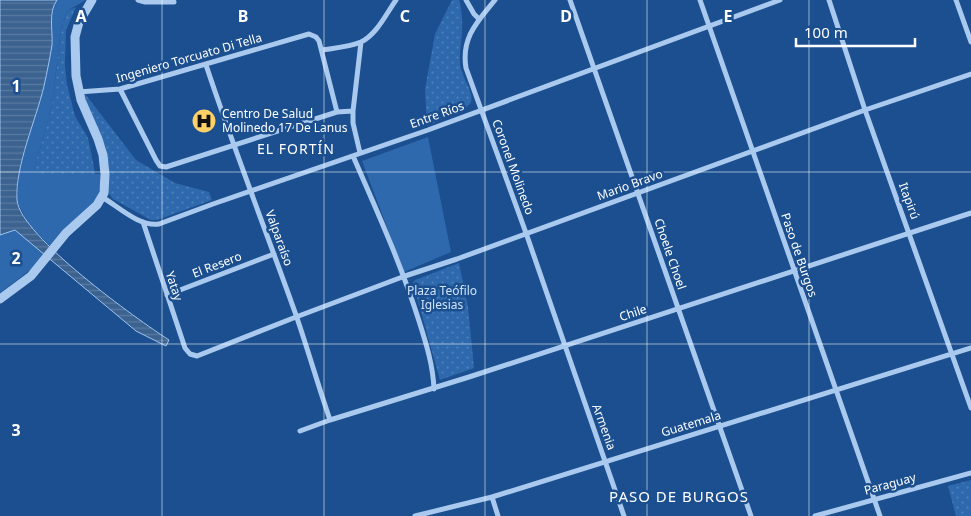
<svg xmlns="http://www.w3.org/2000/svg" width="971" height="516" font-family="'Noto Sans',sans-serif">
<style>
.grass{fill:#2e69ad}
.park{fill:url(#park-dots)}
.water{fill:url(#water-rules);stroke:#9cc4f0}
.lines{fill:none;stroke-linecap:round;stroke-linejoin:round}
.minor{stroke:#a9c9ee;stroke-width:5}
.tertiary{stroke:#a9c9ee;stroke-width:9}
.grid{fill:none;stroke:#fff;stroke-width:1;stroke-opacity:0.55}
.labels{text-anchor:middle;stroke-width:5;stroke-linejoin:round;paint-order:stroke}
.street-label{font-size:12px;fill:#fff;stroke:#1b4f8f}
.poi-label{font-size:12px;fill:#fff;stroke:#1b4f8f;text-anchor:start}
.park-label{font-size:12px;fill:#cfe3fa;stroke:#1b4f8f}
.neighbourhood-label{font-size:14px;letter-spacing:1px;fill:#fff;stroke:#1b4f8f}
.quarter-label{font-size:15px;letter-spacing:1px;fill:#fff;stroke:#1b4f8f}
.grid-label{font-size:16px;text-anchor:middle;font-weight:bold;fill:#fff;stroke:#1b4f8f;stroke-width:5;stroke-linejoin:round;paint-order:stroke}
</style>
<defs>
<pattern id="park-dots" width="8" height="8" patternUnits="userSpaceOnUse" patternTransform="scale(1.25)"><rect width="8" height="8" fill="#2e69ad"/><path d="M2 2h.1M6 6h.1" fill="none" stroke="#4d80b9" stroke-width="1.8" stroke-linecap="round"/></pattern>
<pattern id="water-rules" width="6" height="5" patternUnits="userSpaceOnUse" patternTransform="scale(1.25)"><rect width="6" height="5" fill="#3c6290"/><path d="M0 2.5h6" fill="none" stroke="#597aa1"/></pattern>
</defs>
<rect width="100%" height="100%" fill="#1b4f8f"/>
<path class="grass" d="M57,0H86L67,11L61,28L52,106L34,169L100,174C101,181 101,190 97,197C86,216 66,231 50,246L30,226L17,202L19,174L52,43V16L54,4Z
M428,137L451,252L404,272L362,161Z
M15,230L44,253L34,267L0,293V235Z"/>
<path class="park" d="M452,0H459L460,2C461,11 463,20 462,30C462,43 458,55 461,69C463,78 474,93 471,102C467,111 436,121 427,126L425,89L435,34Z
M76,7L66,30L65,65L67,85L75,116L88,138L93,162L95,174H42L34,169L52,106L61,29L67,11Z
M86,95L136,160L175,183L209,192L212,200L157,220H151L113,199L108,192L109,167L106,148L84,96Z
M459,263L468,307L474,368L440,380L413,283L415,280Z
M971,480V516H956L948,486Z"/>
<path class="water" d="M0,0H57C48,12 53,31 52,45C50,58 47,72 44,86C36,120 15,166 17,200C20,236 138,320 169,340L166,346L136,331L15,230L0,235Z"/>
<g class="lines">
<path class="minor" d="M138,0L145,2H174
M466,0L474,14L479,19
M495,0C477,22 461,38 466,68L526,233L624,516
M570,0L751,516
M700,0L880,516
M829,0L865,110L971,408
M956,0L971,42
M322,50C334,48 349,47 361,42C377,34 386,14 396,0
M206,65C234,149 266,231 296,315C308,350 318,385 330,420
M120,89L156,160L160,166L166,167L337,112
M78,92L120,89L309,34L316,37L319,41L337,112L353,111V123L360,153
M353,111L361,42
M353,156C377,211 401,264 419,321C426,343 433,365 434,389
M102,197C119,207 139,227 159,224L213,204L428,130L780,0
M143,222L185,348L190,354L197,356L296,317L405,276L457,259L865,110L971,74
M167,295L274,254
M300,431L330,420L469,377L971,213
M492,497L498,516
M415,516L492,497L971,348
M815,516L971,473"/>
<path class="tertiary" d="M0,299L31,276L66,233L97,205L104,193L105,174L103,155L98,139L81,100L76,76L75,37L79,22L92,0"/>
</g>
<path class="grid" d="M162,0V516M324,0V516M485,0V516M647,0V516M809,0V516M0,172H971M0,344H971"/>
<defs>
<symbol id="hospital-disc" viewBox="-11 -11 22 22"><circle r="9.5" fill="#ffd166" stroke="#1b4f8f"/><path d="M-5-5h3v3.5h4V-5h3V5h-3V1.5h-4V5h-3Z" fill="#111"/></symbol>
</defs>
<g fill-rule="evenodd">
<use href="#hospital-disc" x="190" y="107" width="28" height="28"/>
</g>
<g class="labels">
<g class="street-label">
<text transform="translate(189 58) rotate(-16)" y="4">Ingeniero Torcuato Di Tella</text>
<text transform="translate(437 115) rotate(-20)" y="4">Entre Ríos</text>
<text transform="translate(513 167) rotate(70)" y="4">Coronel Molinedo</text>
<text transform="translate(630 185) rotate(-20)" y="4">Mario Bravo</text>
<text transform="translate(909 201) rotate(70)" y="4">Itapirú</text>
<text transform="translate(279 238) rotate(70)" y="4">Valparaíso</text>
<text transform="translate(670 254) rotate(71)" y="4">Choele Choel</text>
<text transform="translate(799 255) rotate(71)" y="4">Paso de Burgos</text>
<text transform="translate(217 265) rotate(-21)" y="4">El Resero</text>
<text transform="translate(174 286) rotate(72)" y="4">Yatay</text>
<text transform="translate(633 313) rotate(-18)" y="4">Chile</text>
<text transform="translate(691 424) rotate(-17)" y="4">Guatemala</text>
<text transform="translate(604 427) rotate(70)" y="4">Armenia</text>
<text transform="translate(890 484) rotate(-15)" y="4">Paraguay</text>
</g>
<g class="poi-label">
<text x="222" y="118">Centro De Salud<tspan x="222" dy="14">Molinedo 17 De Lanus</tspan></text>
</g>
<g class="park-label">
<text x="442" y="295">Plaza Teófilo<tspan x="442" dy="14">Iglesias</tspan></text>
</g>
<g class="neighbourhood-label">
<text x="296" y="154">EL FORTÍN</text>
</g>
<g class="quarter-label">
<text x="679" y="502">PASO DE BURGOS</text>
</g>
</g>
<g class="grid-label">
<text x="81" y="22">A</text>
<text x="243" y="22">B</text>
<text x="405" y="22">C</text>
<text x="566" y="22">D</text>
<text x="728" y="22">E</text>
<text x="16" y="92">1</text>
<text x="16" y="264">2</text>
<text x="16" y="436">3</text>
</g>
<path d="M796 38v8h119v-8" fill="none" stroke="#ffffff" stroke-width="2.5"/>
<text x="804" y="38" font-size="15" fill="#ffffff" stroke="#1b4f8f" stroke-width="4" paint-order="stroke">100 m</text>
</svg>
